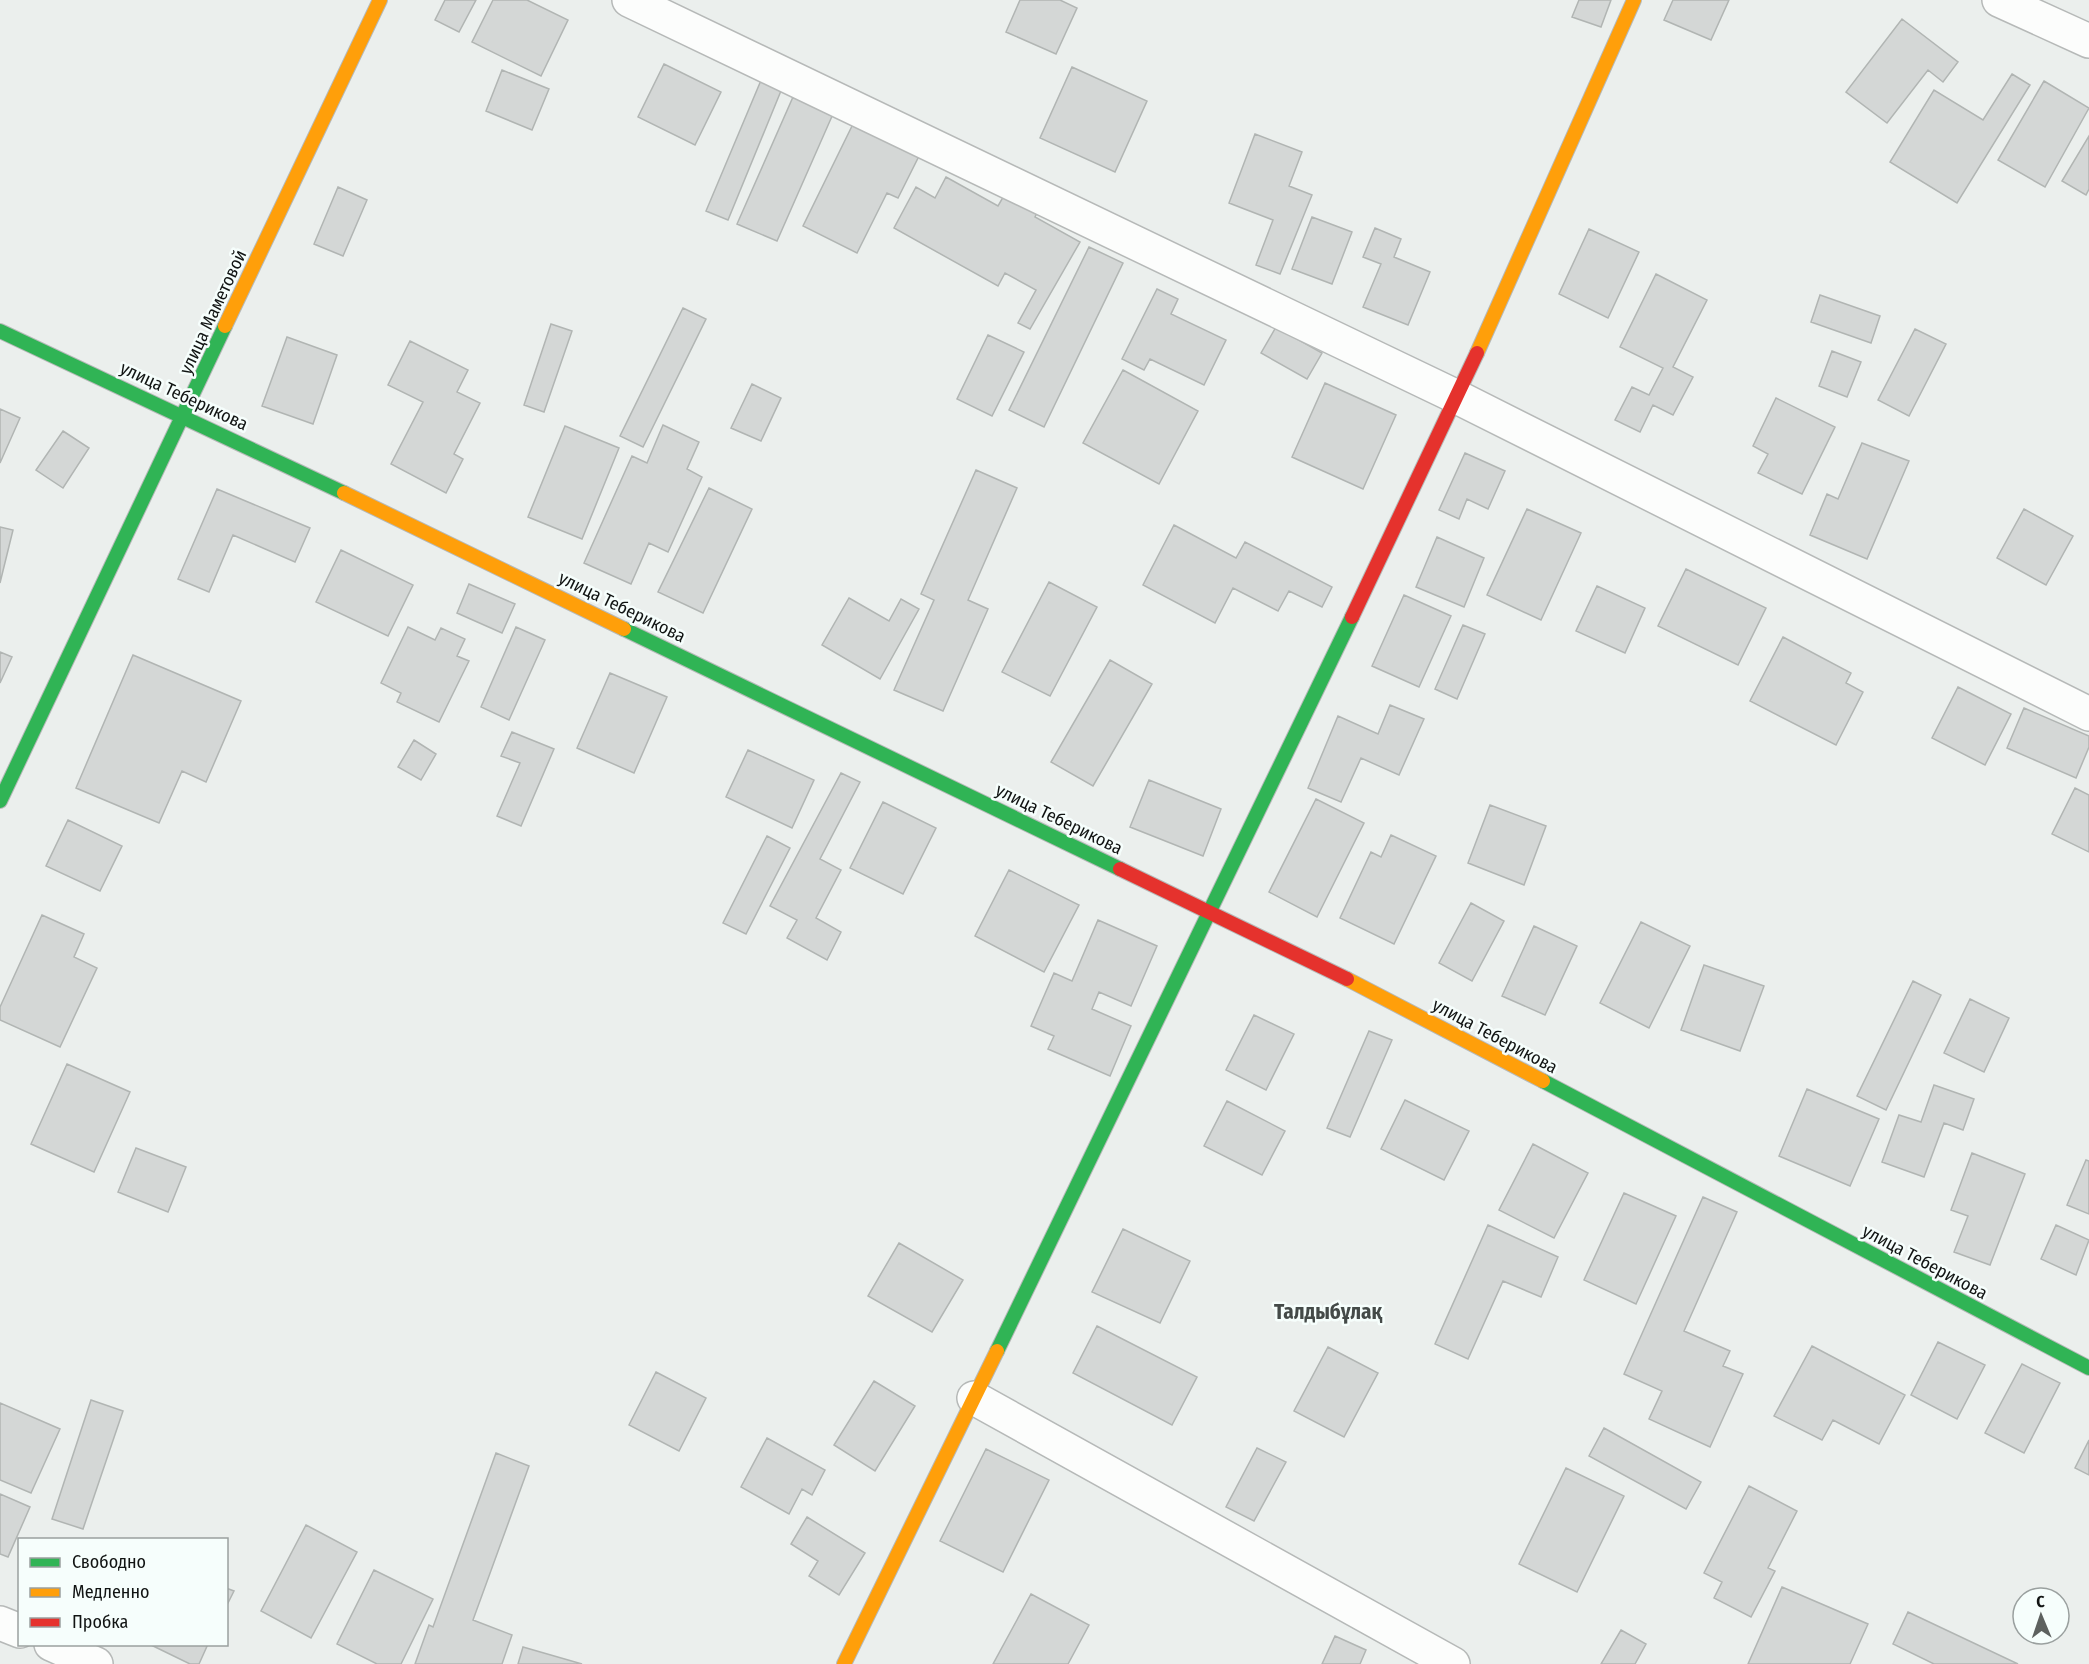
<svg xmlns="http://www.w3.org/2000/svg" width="2089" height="1664" font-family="'Fira Sans Condensed',sans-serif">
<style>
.building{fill:#d4d7d6;stroke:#b1b5b3;stroke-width:1.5}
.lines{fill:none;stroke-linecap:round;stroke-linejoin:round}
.street-casing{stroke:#b6b9b8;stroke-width:36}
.fast-casing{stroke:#b6b9b8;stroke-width:16}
.slow-casing{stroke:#b6b9b8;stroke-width:16}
.jam-casing{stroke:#b6b9b8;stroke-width:16}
.street{stroke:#fcfdfc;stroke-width:33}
.fast{stroke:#30b455;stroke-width:14}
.slow{stroke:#ff9f0a;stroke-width:14}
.jam{stroke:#e5322d;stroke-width:14}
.labels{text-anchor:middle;stroke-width:5;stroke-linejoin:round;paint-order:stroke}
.street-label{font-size:18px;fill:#111413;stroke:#f6fefc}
.quarter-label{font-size:21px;font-weight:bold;fill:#444a48;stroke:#f6fefc}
</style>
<rect width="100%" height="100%" fill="#ebefed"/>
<path class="building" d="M445,0H476L459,32L435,20Z
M493,0H527L568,20L541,76L472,42Z
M1020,0H1060L1077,8L1056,54L1006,32Z
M1579,0H1611L1601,27L1572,17Z
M1673,0H1729L1711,40L1664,20Z
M1902,19L1958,62L1943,82L1928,70L1887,123L1846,92Z
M664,64L721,92L695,145L638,117Z
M1072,67L1147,101L1115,172L1040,138Z
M502,70L549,89L532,130L486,111Z
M2012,74L2030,85L1957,203L1890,162L1934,90L1983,120Z
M762,78L783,86L728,220L706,211Z
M2044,81L2089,108L2045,187L1998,160Z
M793,97L833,114L777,241L737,224Z
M854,122L920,154L898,198L887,193L857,253L803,226Z
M1255,134L1302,152L1289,186L1312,195L1280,274L1256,265L1273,220L1229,203Z
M2089,136V189L2086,195L2062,181Z
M946,177L998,206L1009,187L1041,205L1035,217L1080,242L1030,329L1018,323L1036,290L1005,273L998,286L894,228L916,187L935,198Z
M338,187L367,200L343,256L314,244Z
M1312,217L1352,232L1332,284L1292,269Z
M1375,228L1401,239L1394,257L1430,272L1408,325L1363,307L1381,264L1363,257Z
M1589,229L1639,252L1608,318L1559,294Z
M1089,247L1123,263L1044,427L1009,410Z
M1656,274L1707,300L1673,367L1693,377L1673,415L1653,405L1640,432L1615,420L1632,387L1649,395L1663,368L1620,347Z
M1157,289L1178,299L1171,314L1226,340L1204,385L1150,359L1144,370L1122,359Z
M1820,295L1880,316L1871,343L1811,322Z
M683,308L706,319L643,447L620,436Z
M551,324L572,331L544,412L524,405Z
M1276,327L1322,353L1307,379L1261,353Z
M1915,329L1946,344L1909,416L1878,400Z
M988,335L1024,352L992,416L957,399Z
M287,337L337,355L313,424L262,406Z
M410,341L468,370L457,392L480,403L454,454L463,459L446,493L391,464L423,402L388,385Z
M1832,351L1861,362L1847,397L1819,386Z
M1123,370L1198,411L1159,484L1083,443Z
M1325,383L1396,415L1363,489L1292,457Z
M752,384L781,398L761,441L731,428Z
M1776,398L1835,427L1802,494L1758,473L1768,454L1753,446Z
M0,409L20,418L0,463Z
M663,425L699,442L687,469L702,477L668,552L649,543L631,584L584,563L632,456L647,463Z
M565,426L619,448L582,539L528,517Z
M63,431L89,448L63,488L36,470Z
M1862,443L1909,461L1867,559L1810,535L1827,494L1838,499Z
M1465,453L1505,471L1488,509L1467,499L1459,519L1439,510Z
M976,470L1017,488L968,600L988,609L943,711L894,690L934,600L921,594Z
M709,488L752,509L703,613L658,592Z
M217,489L310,528L295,562L233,535L209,592L178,579Z
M1527,509L1581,533L1541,620L1487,595Z
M2024,509L2073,536L2046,585L1997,558Z
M1174,525L1236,558L1245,542L1332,587L1322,607L1289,591L1278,611L1233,588L1215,623L1143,585Z
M0,527L13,530L0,583Z
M1437,537L1484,558L1464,607L1416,587Z
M341,550L413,585L388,636L316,602Z
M1686,569L1766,608L1738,665L1658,626Z
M1049,582L1097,607L1050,696L1002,672Z
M469,584L515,604L502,633L457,613Z
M1597,586L1645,608L1625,653L1576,631Z
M1404,595L1451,616L1419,687L1372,666Z
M849,598L889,621L901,599L919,609L880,679L822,645Z
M1463,625L1485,634L1457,699L1435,689Z
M408,627L435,640L441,628L465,639L457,656L469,661L439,722L397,702L401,693L381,683Z
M516,627L545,640L509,720L481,707Z
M1783,637L1851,673L1846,683L1863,692L1836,745L1750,701Z
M0,652L12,657L0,683Z
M133,655L241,701L206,782L182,771L159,823L76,788Z
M1110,660L1152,684L1093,786L1051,762Z
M610,673L667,697L634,773L577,748Z
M1958,687L2011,714L1985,765L1932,738Z
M1390,705L1424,719L1399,775L1361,758L1341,802L1308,788L1338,716L1378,734Z
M2024,708L2089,736V747L2076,778L2007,748Z
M512,732L554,749L521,826L497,816L520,763L501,756Z
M414,740L436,754L421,780L398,767Z
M748,750L814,780L792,828L726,797Z
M841,773L860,782L820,859L841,870L816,918L841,932L827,960L787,938L797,920L770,906Z
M1149,780L1221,809L1203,856L1130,827Z
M2075,788L2089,795V852L2052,834Z
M1316,799L1364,823L1317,917L1269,892Z
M883,802L936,828L903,894L850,868Z
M1490,805L1546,826L1524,885L1468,863Z
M68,820L122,846L100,891L46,866Z
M1391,835L1436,856L1394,944L1340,918L1371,852L1381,857Z
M767,836L790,848L746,934L723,923Z
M1009,870L1079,905L1044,972L975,936Z
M1471,903L1504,921L1472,981L1439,963Z
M42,915L84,934L74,957L97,968L60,1047L0,1020V1007Z
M1098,920L1157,946L1131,1006L1099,992L1092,1009L1131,1026L1110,1076L1048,1049L1054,1036L1031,1026L1054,973L1072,981Z
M1641,922L1690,946L1649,1028L1600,1003Z
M1534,926L1577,946L1545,1015L1502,996Z
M1704,965L1764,986L1740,1051L1681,1030Z
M1913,981L1941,995L1886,1110L1857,1096Z
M1970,999L2009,1018L1984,1072L1944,1053Z
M1254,1015L1294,1034L1266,1090L1226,1070Z
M1369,1031L1392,1040L1350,1137L1327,1128Z
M67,1064L130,1092L94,1172L31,1144Z
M1934,1085L1974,1099L1963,1130L1944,1123L1924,1177L1882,1162L1899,1115L1921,1122Z
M1807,1089L1879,1119L1850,1186L1779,1156Z
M1405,1100L1469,1131L1444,1180L1381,1149Z
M1227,1101L1285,1131L1262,1175L1204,1146Z
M1533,1144L1588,1173L1554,1238L1499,1210Z
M136,1148L186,1167L168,1212L118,1192Z
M1972,1153L2025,1174L1990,1265L1954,1252L1968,1216L1951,1210Z
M2086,1160L2089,1161V1214L2067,1205Z
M1624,1193L1676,1216L1636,1304L1584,1280Z
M1703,1197L1737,1212L1684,1331L1730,1351L1723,1366L1743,1374L1710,1447L1649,1419L1662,1391L1624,1374Z
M1488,1225L1558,1257L1541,1297L1503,1281L1468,1359L1435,1344Z
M2056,1225L2089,1240L2076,1275L2041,1259Z
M1123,1229L1190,1261L1160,1323L1092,1292Z
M899,1243L963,1280L932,1332L868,1296Z
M1097,1326L1197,1377L1172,1425L1073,1373Z
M1938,1342L1985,1365L1957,1419L1911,1395Z
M1812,1346L1905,1395L1879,1444L1833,1420L1822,1440L1774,1416Z
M1328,1347L1378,1373L1344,1437L1294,1411Z
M2022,1364L2060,1383L2024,1453L1985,1433Z
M656,1372L706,1398L679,1451L629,1425Z
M874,1381L915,1406L875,1471L834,1445Z
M91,1400L123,1411L83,1529L52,1519Z
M0,1403L60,1429L31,1493L0,1480Z
M1604,1428L1701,1482L1686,1509L1589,1456Z
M767,1438L825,1470L812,1495L802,1489L789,1514L741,1487Z
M2089,1440V1475L2075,1468Z
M1257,1448L1286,1462L1254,1521L1226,1507Z
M986,1449L1049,1480L1003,1572L940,1541Z
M496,1453L529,1466L473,1620L512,1635L502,1664H415L429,1625L433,1627Z
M1566,1468L1624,1496L1577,1592L1519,1564Z
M1749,1486L1797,1511L1768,1568L1775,1571L1751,1617L1714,1598L1722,1582L1704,1573Z
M0,1494L30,1507L8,1557L0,1554Z
M807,1517L865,1553L839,1595L809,1576L818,1561L791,1544Z
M306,1525L357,1552L311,1638L261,1611Z
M374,1570L433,1599L401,1664H377L337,1644Z
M1782,1587L1868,1624L1850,1664H1748Z
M226,1588L234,1591L226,1607Z
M1031,1594L1089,1625L1068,1664H993Z
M1908,1612L2018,1664H1934L1893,1644Z
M1621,1630L1646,1644L1635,1664H1601Z
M1335,1636L1366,1650L1360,1664H1322Z
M149,1644H208L199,1664H190Z
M523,1647L582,1664H518Z"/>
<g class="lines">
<defs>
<path id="street" d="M629,0L1457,397L2089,714
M1999,0L2089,41
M974,1398L1453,1664
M0,1623L20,1631
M51,1644L96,1664"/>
<path id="fast" d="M0,331L344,493
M624,629L1120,869
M0,801L225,326
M1543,1081L2089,1368
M997,1351L1352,617"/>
<path id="slow" d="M225,326L380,0
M1477,353L1634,0
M344,493L624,629
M1347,979L1543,1081
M844,1664L997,1351"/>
<path id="jam" d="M1352,617L1477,353
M1120,869L1347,979"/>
</defs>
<use href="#street" class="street-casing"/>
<use href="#fast" class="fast-casing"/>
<use href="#slow" class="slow-casing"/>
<use href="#jam" class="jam-casing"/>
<use href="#street" class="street"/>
<use href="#fast" class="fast"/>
<use href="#slow" class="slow"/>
<use href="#jam" class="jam"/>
</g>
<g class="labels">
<g class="street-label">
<text transform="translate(213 312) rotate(-65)" y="6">улица Маметовой</text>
<text transform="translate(184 396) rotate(25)" y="6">улица Теберикова</text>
<text transform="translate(622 607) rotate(26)" y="6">улица Теберикова</text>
<text transform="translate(1059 819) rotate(26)" y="6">улица Теберикова</text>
<text transform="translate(1495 1036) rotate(28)" y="6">улица Теберикова</text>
<text transform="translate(1925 1262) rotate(28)" y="6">улица Теберикова</text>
</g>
<g class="quarter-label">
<text x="1328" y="1319">Талдыбұлақ</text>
</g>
</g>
<rect x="18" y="1538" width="210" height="108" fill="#f6fefc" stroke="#9aa09f" stroke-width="1.5"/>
<rect x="30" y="1558" width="30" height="9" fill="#30b455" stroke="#9aa09f" stroke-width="1.5"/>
<text x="72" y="1568" font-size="18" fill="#111413">Свободно</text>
<rect x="30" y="1588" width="30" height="9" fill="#ff9f0a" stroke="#9aa09f" stroke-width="1.5"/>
<text x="72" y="1598" font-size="18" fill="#111413">Медленно</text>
<rect x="30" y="1618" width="30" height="9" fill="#e5322d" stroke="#9aa09f" stroke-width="1.5"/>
<text x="72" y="1628" font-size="18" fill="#111413">Пробка</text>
<g transform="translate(2041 1616) rotate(358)"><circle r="28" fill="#f6fefc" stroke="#9aa09f" stroke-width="1.5"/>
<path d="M0-4.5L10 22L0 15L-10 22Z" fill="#5d615f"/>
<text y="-9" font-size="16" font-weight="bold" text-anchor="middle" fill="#111413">С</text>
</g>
</svg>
